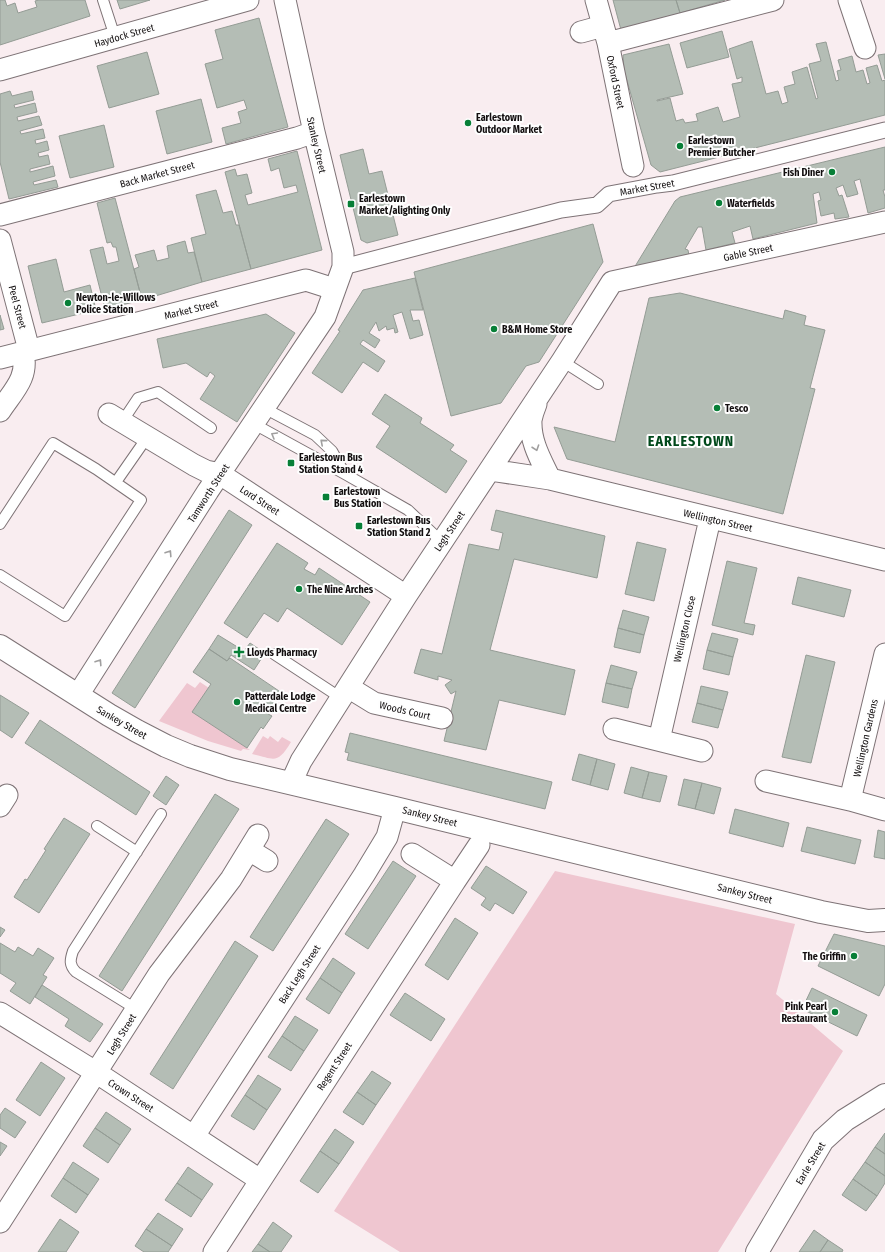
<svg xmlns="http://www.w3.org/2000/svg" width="885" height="1252" font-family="'Fira Sans Condensed',sans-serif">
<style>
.green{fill:#efc6d0}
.building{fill:#b4bdb5;stroke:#949c95}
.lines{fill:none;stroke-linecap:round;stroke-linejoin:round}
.service-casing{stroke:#7e7376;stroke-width:12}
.pedestrian-casing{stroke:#7e7376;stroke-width:17}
.minor-casing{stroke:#7e7376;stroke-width:23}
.tertiary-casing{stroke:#7e7376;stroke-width:24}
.service{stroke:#fff;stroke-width:10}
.pedestrian{stroke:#fff;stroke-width:15}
.minor{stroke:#fff;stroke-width:21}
.tertiary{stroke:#fff;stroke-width:22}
.oneway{stroke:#a09f9f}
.poi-dot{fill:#077f37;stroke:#fefefe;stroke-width:1.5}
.labels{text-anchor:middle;stroke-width:4;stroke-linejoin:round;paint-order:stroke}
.street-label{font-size:10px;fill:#120e0f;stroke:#fefefe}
.poi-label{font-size:10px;font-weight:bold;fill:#120e0f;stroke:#fefefe;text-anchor:start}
.district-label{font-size:14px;font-weight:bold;letter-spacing:1px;fill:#00491b;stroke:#fefefe}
</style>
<rect width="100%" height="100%" fill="#f9edf0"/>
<path class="green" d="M200,682L209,688L193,712L250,750L243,749L241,751L208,741L159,721L187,683L195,688Z
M263,736L268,739L270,736L278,742L282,737L291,742C277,765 275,759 252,754Z
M555,871L795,924L776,994L843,1051L718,1252H400L334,1211Z"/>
<path class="building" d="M0,0H5L7,6L15,3L18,13L37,7L35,1L39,0H85L90,16L0,45Z
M117,0H150L120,9Z
M613,0H676L680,13L621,30Z
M676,0H725L680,13Z
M259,18L288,127L226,144L222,128L241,123L238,112L247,109L244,100L217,108L205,64L223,59L215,30Z
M722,31L729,57L687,68L680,43Z
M752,41L766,94L778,91L782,104L788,102L784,87L795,84L792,72L807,67L816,99L818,98L809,64L821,61L816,44L826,42L836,81L839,80L837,71L841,70L838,60L852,56L856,72L863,70L867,84L870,83L866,68L877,65L882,81L885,80V115L660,172L651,165L624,70L623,55L669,44L683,94L657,100V101L670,98L676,121L683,119L685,123L698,121L696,114L718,107L723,122L740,117L732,84L742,82V77L737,79L729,49Z
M147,52L159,94L109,108L97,66Z
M885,54V79L878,55Z
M10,91L12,96L32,91L34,100L14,105L15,108L35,103L37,112L17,117L18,121L39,116L42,125L20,131L21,134L43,129L45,138L35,140L36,144L47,141L49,150L38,153L39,157L48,155L50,164L30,169V172L53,166L55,176L33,182L34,185L56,180L58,187L9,199L0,162V94Z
M201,99L212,142L167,154L156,111Z
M104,125L114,167L70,178L59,136Z
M885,147V190H883L885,197V208L868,213L860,179L854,181L858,194L847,197L843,185L836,188L839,196L842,195L849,217L835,219L834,213L821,216L818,201L821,200L819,192L813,194L817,223L753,239L750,226L732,232L735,243L706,250L702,227H698L685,249L688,250L689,255L634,268L675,201L680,197Z
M363,149L369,174L382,171L398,235L367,243L361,240L340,155Z
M297,151L322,250L251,269L225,172L235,169L237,176L247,174L252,193L245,195L248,205L298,192L296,185L284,188L279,168L271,171L268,159Z
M216,190L223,213L232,211L236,225H239L251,269L202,282L191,238L206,234L196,195Z
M115,198L142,300L105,309L90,250L103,247L107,264L119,261L116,247H113L111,242L107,243L97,203Z
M593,224L603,262L539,362L526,366L501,403L451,416L414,272Z
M185,241L188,253L194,252L202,282L142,300L134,269L139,267L135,255L154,250L157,261L169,258L167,246Z
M56,259L64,292L90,285L96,310L42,323L28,266Z
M415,278L423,310H410L413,321L419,320L423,335L410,339L402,312L393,315L398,332L395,333L394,328L387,330L386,326L379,331L376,322L369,333L380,340L375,348L363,340L360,344L385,361L378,372L363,362L342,393L312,373L340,331L338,330L363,290Z
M680,293L783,319L785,310L806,316L804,325L825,330L810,388L815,389L783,514L567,459L554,427L615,442L649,298Z
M266,314L295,333L237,422L200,399L215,376L210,372L207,377L186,363L163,368L157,339Z
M0,315L4,329L0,330Z
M385,394L422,418L420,423L454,445L450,450L467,461L446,493L376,447L390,426L372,414Z
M229,510L252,525L135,708L112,693Z
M496,510L605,536L597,578L514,559L490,650L575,670L565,715L499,700L486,750L444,741L456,691L451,694L445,685L452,680L438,676V680L414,673L421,649L442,654L469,544L499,550L503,533L491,530Z
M637,542L666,549L654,601L625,594Z
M277,543L308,563L304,569L315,575L319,568L370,602L342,645L287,608L278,622L264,613L247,638L224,623Z
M727,561L757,568L744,623L755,625L753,635L712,625Z
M798,577L851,590L844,617L792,604Z
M623,610L649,617L644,635L618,628Z
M618,628L644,635L640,653L614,647Z
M712,633L738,639L733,657L707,650Z
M218,635L244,651L250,643L265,653L254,670L231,655L227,661L209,649Z
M209,649L227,661L230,658L282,693L268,714L272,716L263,729L261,727L247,748L192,712L211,684L193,672Z
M707,650L733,657L729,675L703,669Z
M806,655L835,662L811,763L782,757Z
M611,665L637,672L632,689L606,683Z
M606,683L632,689L628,708L602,702Z
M701,686L728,692L723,710L697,703Z
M0,695L29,713L12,738L0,730Z
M697,703L723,710L718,728L692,722Z
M40,720L150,792L136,815L25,743Z
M350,733L552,782L545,809L347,760L349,753L345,752Z
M579,754L597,759L590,785L572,780Z
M597,759L615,764L608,790L590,785Z
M631,767L649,772L642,798L624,793Z
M649,772L667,776L660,802L642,798Z
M166,776L179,785L166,805L153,796Z
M684,779L702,783L695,809L678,805Z
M702,783L721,788L714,814L695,809Z
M215,794L239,809L122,991L99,976Z
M735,809L789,823L783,847L729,833Z
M64,818L90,834L39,913L14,897L25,879L27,880L46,850L44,849Z
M326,819L349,834L273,951L250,937Z
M807,827L861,840L855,864L801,851Z
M878,830L885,832V859L874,857Z
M393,861L416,876L368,949L345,934Z
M486,866L527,892L513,914L495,903L490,911L481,905L486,898L471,888Z
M455,918L478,933L448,980L425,965Z
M0,927L5,930L0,937Z
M834,934L885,946V984L879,996L818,966Z
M235,941L258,956L173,1089L150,1074Z
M0,943L15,952L18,947L33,956L38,948L54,958L43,975L47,977L30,1004L10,991L16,983L0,973Z
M333,958L355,973L342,993L320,978Z
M320,978L342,993L329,1014L306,999Z
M42,985L103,1024L90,1042L65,1026L69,1019L35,997Z
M812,988L867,1015L857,1036L802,1009Z
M405,993L445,1019L431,1041L390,1015Z
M295,1016L318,1030L304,1051L282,1036Z
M282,1036L304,1051L291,1071L268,1057Z
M41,1062L65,1078L40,1116L16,1100Z
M372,1071L391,1083L376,1105L357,1092Z
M258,1075L281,1089L267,1110L245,1095Z
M357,1092L376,1105L363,1125L343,1112Z
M245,1095L267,1110L254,1130L231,1116Z
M5,1108L26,1122L15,1138L0,1128V1115Z
M106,1112L131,1129L120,1145L95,1128Z
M95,1128L120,1145L108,1163L83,1146Z
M335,1129L354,1142L339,1164L320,1151Z
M885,1133V1154L875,1147Z
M0,1142L7,1146L0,1156Z
M875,1147L885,1154V1176L865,1162Z
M320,1151L339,1164L318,1193L300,1181Z
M73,1162L99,1179L88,1195L63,1178Z
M865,1162L885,1176V1183L877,1196L853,1179Z
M188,1167L213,1184L202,1200L177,1183Z
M63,1178L88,1195L76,1213L51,1196Z
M853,1179L877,1196L866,1211L842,1195Z
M177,1183L202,1200L191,1217L165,1200Z
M158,1213L183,1229L172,1246L146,1229Z
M60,1219L79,1232L66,1252H38Z
M273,1222L292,1236L281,1252H270L258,1244Z
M146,1229L172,1246L168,1252H144L135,1246Z
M814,1230L828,1240L820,1252H799Z
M828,1240L843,1250L842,1252H820Z
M258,1244L270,1252H252Z"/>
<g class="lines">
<defs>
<path id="service" d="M103,0L115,37
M562,361L598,384
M264,408L315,435L332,451L345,474
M122,422L138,398L158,392L211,428
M254,424L345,474L408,510L442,542
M116,482L148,436
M0,524L53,443L96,469L141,500L65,616L0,575
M274,654L341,698
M97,826L137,852
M136,1009L76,972C69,965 70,960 73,951L161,814"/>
<path id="pedestrian" d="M343,267L561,210L597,205L609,194L657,185L673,183L885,130"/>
<path id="minor" d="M596,0L608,43L633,166
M849,0L865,48
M581,32L603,26
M608,43L773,0
M0,70L248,0
M0,215L297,138L314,132
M0,240L29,350
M0,358L306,280L334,289
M536,404C534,409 532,415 531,420C530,442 541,460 550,479
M0,411C13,391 29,378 23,352
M109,414L194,465L206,471L220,474L406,596
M490,470L550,479L885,560
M348,687L374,703L442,718
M78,695L208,491L325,317L343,267V252L314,132L285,0
M614,729L702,751
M659,740L710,519
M766,781L850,800L885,810
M291,783L301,761L406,596L562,361L612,282L885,222
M850,800L885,654
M0,806L7,795
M249,850L267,861
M455,881L479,845
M0,1013L97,1073L260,1180
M194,1136L364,875L387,837L395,808
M0,1222L159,974L231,879L258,835
M214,1252L455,881L412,854"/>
<path id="tertiary" d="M0,646L109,715L137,731L166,746L190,756L230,769L395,808L821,912L868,921L885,920
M757,1252L823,1140L845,1120L885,1095"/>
</defs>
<use href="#service" class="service-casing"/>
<use href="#pedestrian" class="pedestrian-casing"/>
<use href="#minor" class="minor-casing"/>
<use href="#tertiary" class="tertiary-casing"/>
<use href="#service" class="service"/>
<use href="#pedestrian" class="pedestrian"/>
<use href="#minor" class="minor"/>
<use href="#tertiary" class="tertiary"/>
</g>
<defs><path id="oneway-chevron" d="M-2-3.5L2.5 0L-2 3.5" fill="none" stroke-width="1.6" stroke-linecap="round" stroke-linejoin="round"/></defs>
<g class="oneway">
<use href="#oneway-chevron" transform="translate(274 435) rotate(-150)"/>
<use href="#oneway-chevron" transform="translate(323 442) rotate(-139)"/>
<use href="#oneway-chevron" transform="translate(536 448) rotate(71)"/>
<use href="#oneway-chevron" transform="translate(169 553) rotate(-57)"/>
<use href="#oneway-chevron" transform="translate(99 662) rotate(-57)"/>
</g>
<g class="poi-dot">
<circle cx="468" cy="123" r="4"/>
<circle cx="680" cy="146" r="4"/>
<circle cx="832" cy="172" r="4"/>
<circle cx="719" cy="203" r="4"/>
<rect x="347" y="200" width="8" height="8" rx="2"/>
<circle cx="68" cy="303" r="4"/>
<circle cx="494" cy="329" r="4"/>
<circle cx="717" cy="408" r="4"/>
<rect x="287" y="459" width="8" height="8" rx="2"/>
<rect x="322" y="493" width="8" height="8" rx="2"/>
<rect x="355" y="522" width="8" height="8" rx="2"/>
<circle cx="299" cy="589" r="4"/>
<path d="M237 646h4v4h4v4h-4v4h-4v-4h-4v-4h4z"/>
<circle cx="237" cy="702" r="4"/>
<circle cx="854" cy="956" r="4"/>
<circle cx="835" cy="1012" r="4"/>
</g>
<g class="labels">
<g class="street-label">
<text transform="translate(124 35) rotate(-16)" y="4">Haydock Street</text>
<text transform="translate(616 82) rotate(78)" y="4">Oxford Street</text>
<text transform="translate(317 145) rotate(77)" y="4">Stanley Street</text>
<text transform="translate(157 174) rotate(-15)" y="4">Back Market Street</text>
<text transform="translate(647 187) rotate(-10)" y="4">Market Street</text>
<text transform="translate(748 252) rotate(-12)" y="4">Gable Street</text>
<text transform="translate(18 307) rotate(75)" y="4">Peel Street</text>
<text transform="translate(191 309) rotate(-14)" y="4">Market Street</text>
<text transform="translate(208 493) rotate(-57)" y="4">Tamworth Street</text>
<text transform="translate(260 500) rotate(33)" y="4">Lord Street</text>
<text transform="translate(718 520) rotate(13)" y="4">Wellington Street</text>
<text transform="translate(449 531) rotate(-56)" y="4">Legh Street</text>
<text transform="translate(684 629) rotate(-77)" y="4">Wellington Close</text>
<text transform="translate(405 710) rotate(13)" y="4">Woods Court</text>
<text transform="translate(122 722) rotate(30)" y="4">Sankey Street</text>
<text transform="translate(865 738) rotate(-77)" y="4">Wellington Gardens</text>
<text transform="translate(430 816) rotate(14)" y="4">Sankey Street</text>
<text transform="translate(745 893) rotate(14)" y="4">Sankey Street</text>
<text transform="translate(299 974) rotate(-57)" y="4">Back Legh Street</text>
<text transform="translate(121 1034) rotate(-58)" y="4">Legh Street</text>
<text transform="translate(334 1066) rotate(-57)" y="4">Regent Street</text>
<text transform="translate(131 1095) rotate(33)" y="4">Crown Street</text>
<text transform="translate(810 1163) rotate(-59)" y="4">Earle Street</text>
</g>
<g class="poi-label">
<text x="476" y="121">Earlestown<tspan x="476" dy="12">Outdoor Market</tspan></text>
<text x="688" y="144">Earlestown<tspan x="688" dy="12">Premier Butcher</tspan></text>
<text x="824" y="176" text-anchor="end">Fish Diner</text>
<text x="359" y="202">Earlestown<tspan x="359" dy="12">Market/alighting Only</tspan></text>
<text x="727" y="207">Waterfields</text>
<text x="76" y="301">Newton-le-Willows<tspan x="76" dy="12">Police Station</tspan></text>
<text x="502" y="333">B&amp;M Home Store</text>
<text x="725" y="412">Tesco</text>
<text x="299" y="461">Earlestown Bus<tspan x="299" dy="12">Station Stand 4</tspan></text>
<text x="334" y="495">Earlestown<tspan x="334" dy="12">Bus Station</tspan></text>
<text x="367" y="524">Earlestown Bus<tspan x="367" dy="12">Station Stand 2</tspan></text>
<text x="307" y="593">The Nine Arches</text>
<text x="247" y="656">Lloyds Pharmacy</text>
<text x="245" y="700">Patterdale Lodge<tspan x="245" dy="12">Medical Centre</tspan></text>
<text x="846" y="960" text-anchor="end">The Griffin</text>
<text x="827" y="1010" text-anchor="end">Pink Pearl<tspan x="827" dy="12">Restaurant</tspan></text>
</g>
<g class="district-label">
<text x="691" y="446">EARLESTOWN</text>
</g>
</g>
</svg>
